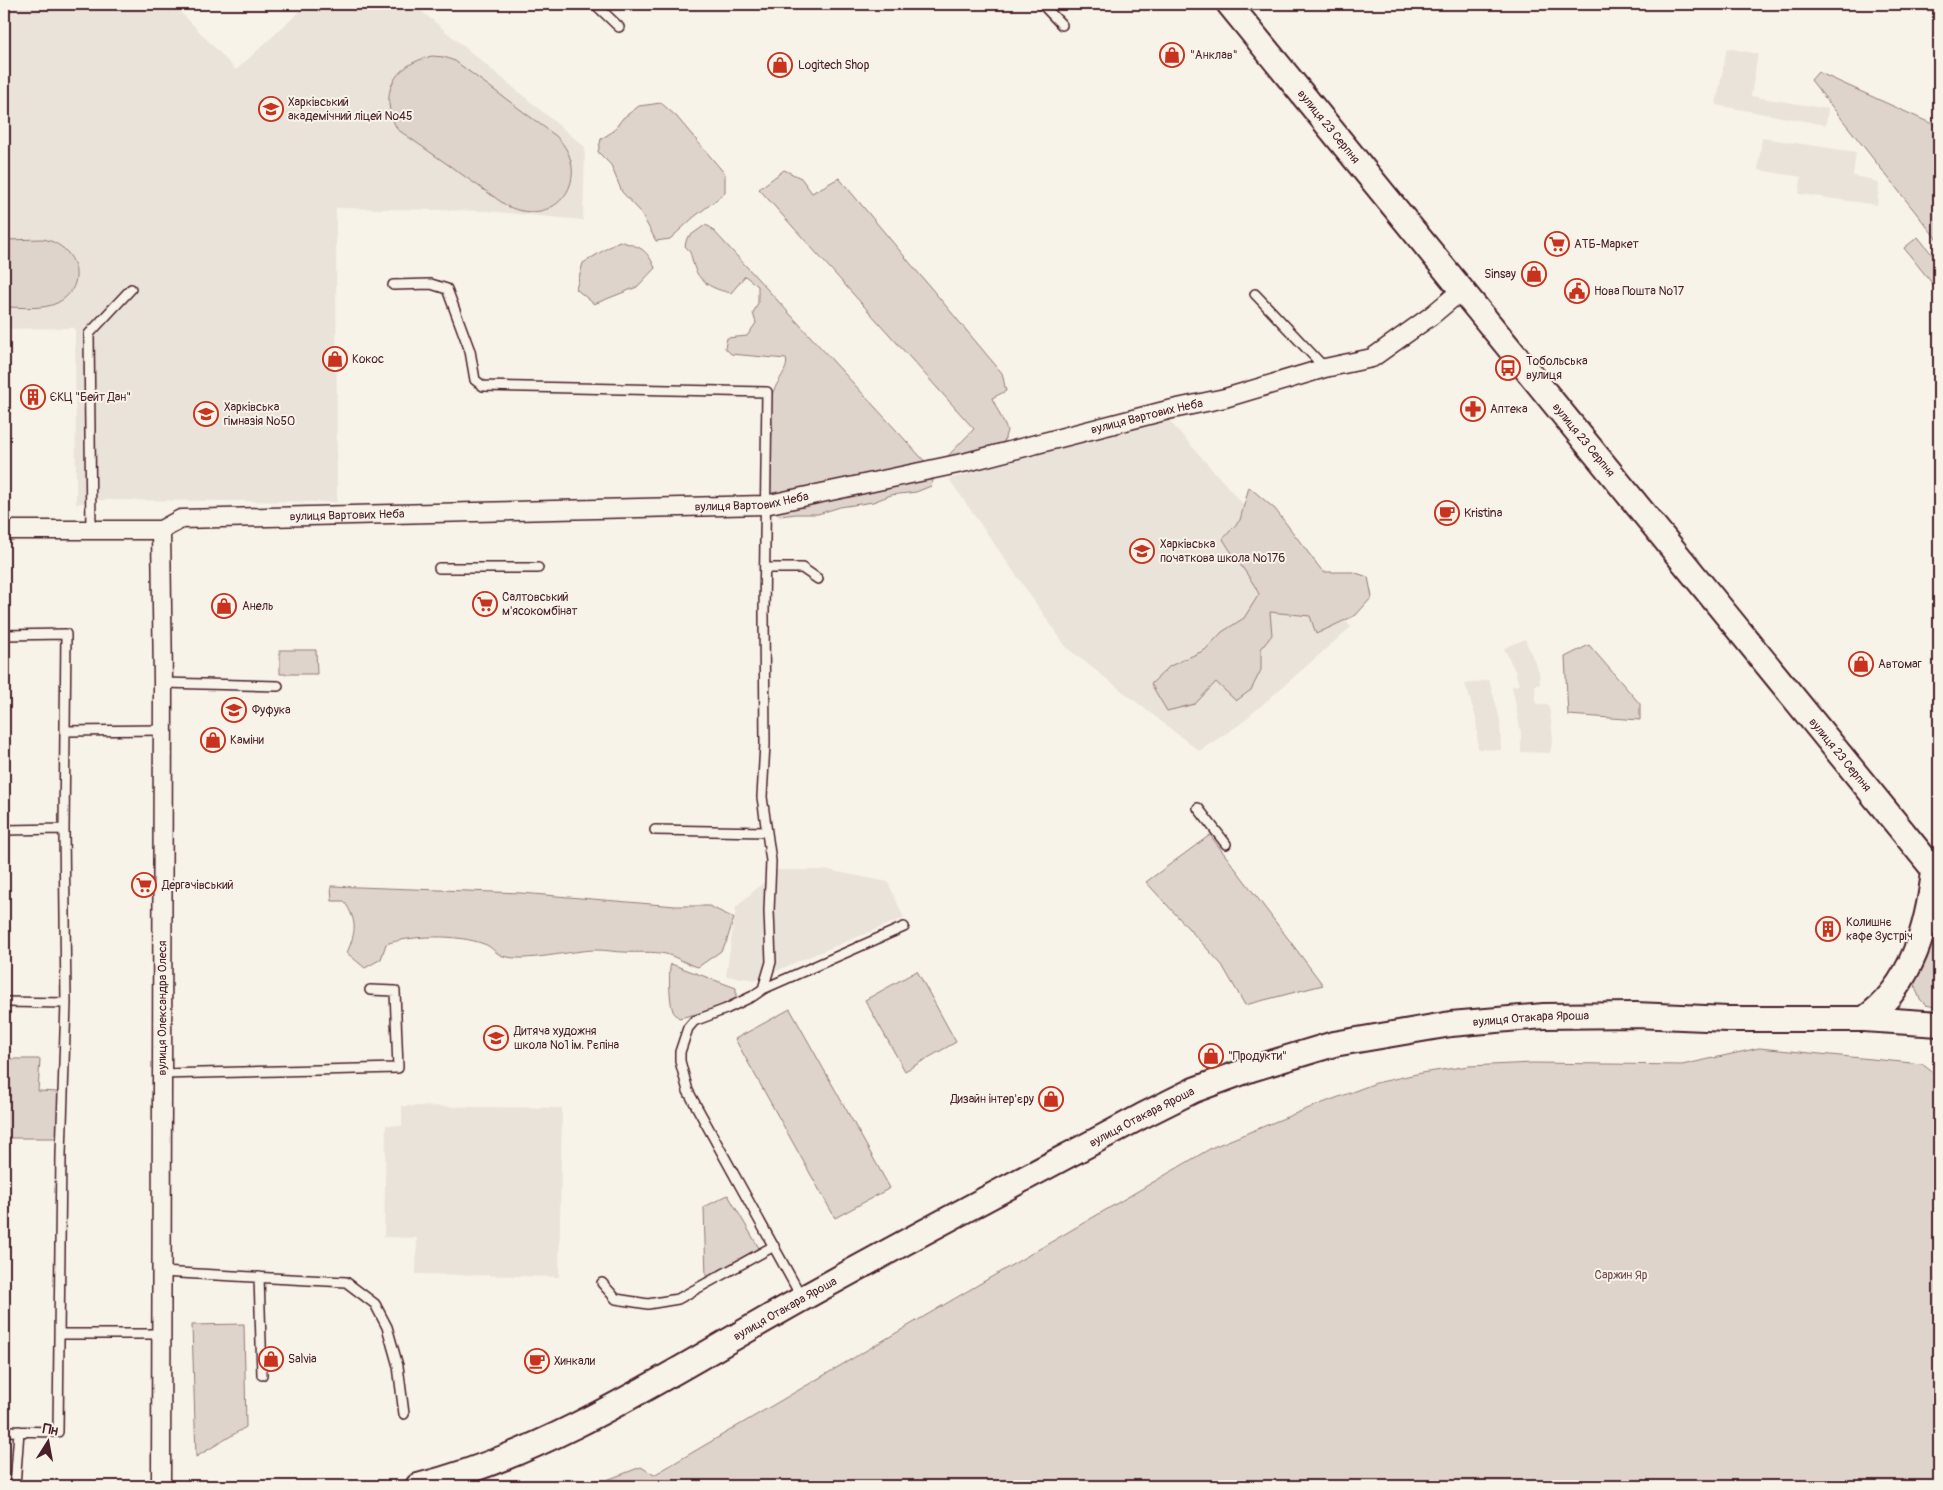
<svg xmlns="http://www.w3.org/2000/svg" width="1943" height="1490" font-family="Pangolin,sans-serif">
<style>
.built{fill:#eae3da}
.green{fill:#ded4cc;stroke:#947a7c}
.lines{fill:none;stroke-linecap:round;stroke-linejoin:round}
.lane-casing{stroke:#4a1f2b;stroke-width:12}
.street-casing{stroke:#4a1f2b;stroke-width:21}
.secondary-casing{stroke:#4a1f2b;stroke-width:28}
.lane{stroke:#f7f3e8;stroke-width:9}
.street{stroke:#f7f3e8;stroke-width:18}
.secondary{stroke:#f7f3e8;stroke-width:24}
.labels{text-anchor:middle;stroke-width:4;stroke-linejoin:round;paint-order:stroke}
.poi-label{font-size:12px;fill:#4a1f2b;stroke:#f7f3e8;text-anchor:start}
.street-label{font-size:12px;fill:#4a1f2b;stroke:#f7f3e8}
.park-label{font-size:12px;fill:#6f4c53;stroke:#f7f3e8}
</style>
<rect width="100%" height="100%" fill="#f7f3e8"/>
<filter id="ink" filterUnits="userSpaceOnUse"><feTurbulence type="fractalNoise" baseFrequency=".02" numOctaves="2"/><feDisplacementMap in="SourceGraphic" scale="10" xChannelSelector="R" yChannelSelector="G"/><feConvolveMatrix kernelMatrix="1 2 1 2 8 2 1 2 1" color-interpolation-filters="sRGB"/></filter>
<g filter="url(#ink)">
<path class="built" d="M4,4H173L236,70L308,4H413L585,147L583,220L486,211L336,208L337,502L99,500L76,504L75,328L4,329Z
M1727,48L1758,54L1751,96L1828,109L1826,125L1716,105Z
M1762,138L1856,152L1853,176L1870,179L1879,184L1877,205L1799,194L1801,177L1758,170Z
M1167,418L1351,627L1239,725L1199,751L1067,648L949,479Z
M1525,639L1539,672L1540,684L1535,686L1536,704L1549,705L1553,738L1550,753L1521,752V733L1512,686L1519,685L1515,671L1504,648Z
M1489,680L1500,719L1501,750L1478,749L1476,718L1465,684Z
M777,870H828L888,882L904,918L794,963L757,980L726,976L736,907Z
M402,1106L562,1108L559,1277L416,1274L417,1238L384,1237L386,1125L402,1126Z"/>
<path class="green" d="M432,56L444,57L455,61L556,136C595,175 558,230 507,206L397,129C378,93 393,65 432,56Z
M1818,72L1939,127V242L1811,80Z
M661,103L676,116L725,174V193L694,217L670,239L656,241L640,211L622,192L611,165L598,152L601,139L612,132L623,118L639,106Z
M784,170L801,178L812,193L839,178L1002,373L1006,391L992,398L1007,430L1004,442L945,459L974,429L759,189Z
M705,225L710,227L724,242L929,466L935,475L931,486L916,492L891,495L873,502L840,507L818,514H796L780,516L771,511L768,500C769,476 771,453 772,429C772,419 770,408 771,398C774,384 790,369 786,359L731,354L725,348L727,338L747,336L756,323L753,313L758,303V286L745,276L731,293C713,289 698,283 693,263C691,255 691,252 685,246L687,238Z
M1918,237L1939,263V292L1904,248Z
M43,239C77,245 90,286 57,303C43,310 20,307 4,307V240Z
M619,241C639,247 646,247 655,268L637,287L594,304L576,289L583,263Z
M1249,487L1275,509L1323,572H1353L1368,577L1372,597L1356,615L1316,634L1310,616L1270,612L1272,635L1261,649V670L1251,690L1236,701L1216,682L1195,704L1167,711L1151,684L1170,666L1205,650L1222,632L1244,618L1259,594C1249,574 1234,558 1223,539L1240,520Z
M1589,645L1640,704V720L1568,715L1565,657Z
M280,650H316L317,674H280Z
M1210,835L1323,985L1245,1005L1222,965L1146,882Z
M331,886L521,893L675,906H709L734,918L726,943L721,951L698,967C686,964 677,957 666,954C652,951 638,953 624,952C615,952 606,950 597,950C572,950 524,963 503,956C496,954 491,946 484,944C457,934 412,935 386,944L381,959L365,968L347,953C356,931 358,922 344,901H332Z
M1939,921V1008L1926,1005L1920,999L1916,990L1914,977Z
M671,964L736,988V1001L713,1010L679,1018C676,1015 673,1013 672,1008C670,1001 668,970 671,964Z
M917,971L956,1042L905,1071L865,1000Z
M790,1009L890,1188L835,1218L735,1039Z
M1759,1048L1922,1064L1939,1077V1486H591L641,1467L654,1475L1213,1147L1304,1110L1376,1083L1421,1073L1469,1066L1533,1063L1682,1065Z
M4,1059H40L38,1091L59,1092L58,1138H4Z
M728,1195L759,1248L706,1278L704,1207Z
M244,1324L246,1427L196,1457L192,1325Z"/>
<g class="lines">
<defs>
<path id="lane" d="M595,4L619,27
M1042,4L1062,25
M393,285L431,284L447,289L470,351L475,380L483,386L767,392L764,614L765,744L762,797L771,861L769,911L771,962L763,989L753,996L726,1009L694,1021L688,1028L680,1052V1061L688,1091L802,1298
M1255,294L1325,368
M91,530L89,334L131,289
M439,568H538
M765,568H802L818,579
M4,635L66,634L64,829L66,1003L61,1154L58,1432L4,1431
M163,683L278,686
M65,731L163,730
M1198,808L1226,844
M4,830L64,829
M655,830L767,832
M763,989L904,927
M4,1002L66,1003
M162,1074L398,1068L395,991L370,990
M161,1272L346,1282L375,1304L387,1327L398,1366L404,1414
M259,1277L262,1375
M602,1283L616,1299L648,1304L678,1299L774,1246
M59,1334H161
M15,1486L19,1431"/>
<g id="street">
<path id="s1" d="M4,530H161L181,519L765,505L967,462L1168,410L1225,398L1325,368L1372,358L1431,316L1462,290"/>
<path id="s2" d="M161,1486L163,683L161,530"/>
</g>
<g id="secondary">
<path id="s3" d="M1229,4L1939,876"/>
<path d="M1864,1019C1912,986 1928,926 1934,871"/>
<path id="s4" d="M418,1486C547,1454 667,1375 782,1310C901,1243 1022,1180 1142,1116L1194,1090L1251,1069L1334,1044L1451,1024L1544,1016L1635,1015L1728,1019H1864L1939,1024"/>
</g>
</defs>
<use href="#lane" class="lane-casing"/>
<use href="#street" class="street-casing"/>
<use href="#secondary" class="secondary-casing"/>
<use href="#lane" class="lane"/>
<use href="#street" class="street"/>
<use href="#secondary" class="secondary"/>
</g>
</g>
<defs>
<symbol id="shop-ring" viewBox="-11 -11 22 22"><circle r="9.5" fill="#f7f3e8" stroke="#c8321e" stroke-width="1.5"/><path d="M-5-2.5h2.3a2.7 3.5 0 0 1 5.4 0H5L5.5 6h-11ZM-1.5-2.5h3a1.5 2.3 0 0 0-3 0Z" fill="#c8321e"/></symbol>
<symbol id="school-ring" viewBox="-11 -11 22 22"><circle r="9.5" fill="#f7f3e8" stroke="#c8321e" stroke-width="1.5"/><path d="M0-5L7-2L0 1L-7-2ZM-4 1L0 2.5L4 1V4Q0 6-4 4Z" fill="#c8321e"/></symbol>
<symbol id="supermarket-ring" viewBox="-11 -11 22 22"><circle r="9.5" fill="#f7f3e8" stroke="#c8321e" stroke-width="1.5"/><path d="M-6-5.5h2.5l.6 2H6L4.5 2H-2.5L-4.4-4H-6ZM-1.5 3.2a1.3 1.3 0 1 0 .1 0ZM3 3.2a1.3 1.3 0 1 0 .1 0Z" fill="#c8321e"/></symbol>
<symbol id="civic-ring" viewBox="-11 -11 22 22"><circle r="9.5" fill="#f7f3e8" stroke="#c8321e" stroke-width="1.5"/><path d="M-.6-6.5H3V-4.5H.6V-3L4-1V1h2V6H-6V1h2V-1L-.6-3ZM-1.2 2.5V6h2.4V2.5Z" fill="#c8321e"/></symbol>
<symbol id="bus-ring" viewBox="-11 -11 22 22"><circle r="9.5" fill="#f7f3e8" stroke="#c8321e" stroke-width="1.5"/><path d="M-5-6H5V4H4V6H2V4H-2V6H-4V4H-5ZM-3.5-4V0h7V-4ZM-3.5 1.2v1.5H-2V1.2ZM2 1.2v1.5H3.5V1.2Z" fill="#c8321e"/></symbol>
<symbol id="building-ring" viewBox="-11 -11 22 22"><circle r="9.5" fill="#f7f3e8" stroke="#c8321e" stroke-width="1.5"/><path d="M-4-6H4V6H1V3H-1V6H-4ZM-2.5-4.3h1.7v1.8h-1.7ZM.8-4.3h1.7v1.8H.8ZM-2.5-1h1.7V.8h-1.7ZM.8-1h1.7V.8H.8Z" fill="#c8321e"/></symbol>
<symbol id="pharmacy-ring" viewBox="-11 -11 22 22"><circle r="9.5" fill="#f7f3e8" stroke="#c8321e" stroke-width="1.5"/><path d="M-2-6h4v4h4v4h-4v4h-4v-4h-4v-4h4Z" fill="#c8321e"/></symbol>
<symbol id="cafe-ring" viewBox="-11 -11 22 22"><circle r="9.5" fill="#f7f3e8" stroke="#c8321e" stroke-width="1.5"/><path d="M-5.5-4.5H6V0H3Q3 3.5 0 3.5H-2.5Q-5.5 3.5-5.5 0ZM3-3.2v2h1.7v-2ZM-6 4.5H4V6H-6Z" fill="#c8321e"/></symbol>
</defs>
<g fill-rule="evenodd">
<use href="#shop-ring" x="1158" y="41" width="28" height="28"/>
<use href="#shop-ring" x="766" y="51" width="28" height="28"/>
<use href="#school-ring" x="257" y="95" width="28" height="28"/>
<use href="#supermarket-ring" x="1543" y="230" width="28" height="28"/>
<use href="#shop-ring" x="1520" y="260" width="28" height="28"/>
<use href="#civic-ring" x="1563" y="277" width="28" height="28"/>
<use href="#shop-ring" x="321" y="345" width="28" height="28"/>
<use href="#bus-ring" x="1494" y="354" width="28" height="28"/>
<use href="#building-ring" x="19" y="383" width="28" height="28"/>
<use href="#pharmacy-ring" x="1459" y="395" width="28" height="28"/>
<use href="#school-ring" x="192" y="400" width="28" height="28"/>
<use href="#cafe-ring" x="1433" y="499" width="28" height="28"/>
<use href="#school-ring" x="1128" y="537" width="28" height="28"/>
<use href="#supermarket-ring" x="471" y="590" width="28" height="28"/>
<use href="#shop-ring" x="210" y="592" width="28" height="28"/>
<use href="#shop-ring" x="1847" y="650" width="28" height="28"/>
<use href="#school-ring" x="220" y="696" width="28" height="28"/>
<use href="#shop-ring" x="199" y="726" width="28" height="28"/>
<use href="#supermarket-ring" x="130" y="871" width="28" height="28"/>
<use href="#building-ring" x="1814" y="915" width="28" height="28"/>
<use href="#school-ring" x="482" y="1024" width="28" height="28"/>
<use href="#shop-ring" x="1197" y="1042" width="28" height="28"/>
<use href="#shop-ring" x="1037" y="1085" width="28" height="28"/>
<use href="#shop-ring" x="257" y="1345" width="28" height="28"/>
<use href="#cafe-ring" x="523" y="1347" width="28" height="28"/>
</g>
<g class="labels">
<g class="poi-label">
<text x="1190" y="59">"Анклав"</text>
<text x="798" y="69">Logitech Shop</text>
<text x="288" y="106">Харківський<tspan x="288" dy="14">академічний ліцей №45</tspan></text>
<text x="1574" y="248">АТБ-Маркет</text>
<text x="1516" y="278" text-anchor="end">Sinsay</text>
<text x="1594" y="295">Нова Пошта №17</text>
<text x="352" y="363">Кокос</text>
<text x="1526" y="365">Тобольська<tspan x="1526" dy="14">вулиця</tspan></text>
<text x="50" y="401">ЄКЦ "Бейт Дан"</text>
<text x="224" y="411">Харківська<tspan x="224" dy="14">гімназія №50</tspan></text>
<text x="1490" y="413">Аптека</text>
<text x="1464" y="517">Kristina</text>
<text x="1160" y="548">Харківська<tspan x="1160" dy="14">початкова школа №176</tspan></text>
<text x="502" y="601">Салтовський<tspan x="502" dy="14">м'ясокомбінат</tspan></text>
<text x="242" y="610">Анель</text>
<text x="1878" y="668">Автомаг</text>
<text x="252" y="714">Фуфука</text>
<text x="230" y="744">Каміни</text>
<text x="162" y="889">Дергачівський</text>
<text x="1846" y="926">Колишнє<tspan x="1846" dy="14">кафе Зустріч</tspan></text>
<text x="514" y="1035">Дитяча художня<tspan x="514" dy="14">школа №1 ім. Рєпіна</tspan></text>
<text x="1228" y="1060">"Продукти"</text>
<text x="1034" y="1103" text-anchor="end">Дизайн інтер'єру</text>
<text x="288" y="1363">Salvia</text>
<text x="554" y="1365">Хинкали</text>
</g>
<g class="street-label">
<text dy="4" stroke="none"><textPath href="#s3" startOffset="158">вулиця 23 Серпня</textPath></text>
<text dy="4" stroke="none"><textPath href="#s1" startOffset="1156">вулиця Вартових Неба</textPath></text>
<text dy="4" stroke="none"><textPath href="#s3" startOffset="562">вулиця 23 Серпня</textPath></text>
<text dy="4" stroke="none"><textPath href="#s1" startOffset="751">вулиця Вартових Неба</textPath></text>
<text dy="4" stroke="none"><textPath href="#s1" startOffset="346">вулиця Вартових Неба</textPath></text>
<text dy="4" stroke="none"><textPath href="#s3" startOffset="968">вулиця 23 Серпня</textPath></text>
<text dy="4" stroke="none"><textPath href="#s2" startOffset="478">вулиця Олександра Олеся</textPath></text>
<text dy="4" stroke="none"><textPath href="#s4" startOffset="1219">вулиця Отакара Яроша</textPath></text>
<text dy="4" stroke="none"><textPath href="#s4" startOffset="814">вулиця Отакара Яроша</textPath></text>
<text dy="4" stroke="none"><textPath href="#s4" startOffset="409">вулиця Отакара Яроша</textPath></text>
</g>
<g class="park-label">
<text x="1621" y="1279">Саржин Яр</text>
</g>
</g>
<rect width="1943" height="1490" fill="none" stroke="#f7f3e8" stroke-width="20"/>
<rect x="10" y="10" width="1923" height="1470" fill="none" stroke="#4a1f2b" stroke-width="2" filter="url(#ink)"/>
<g transform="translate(48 1442) rotate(11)" stroke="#f7f3e8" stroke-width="4" paint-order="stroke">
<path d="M0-4L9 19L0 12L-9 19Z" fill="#4a1f2b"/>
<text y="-8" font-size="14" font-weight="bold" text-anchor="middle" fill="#4a1f2b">Пн</text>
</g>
</svg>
